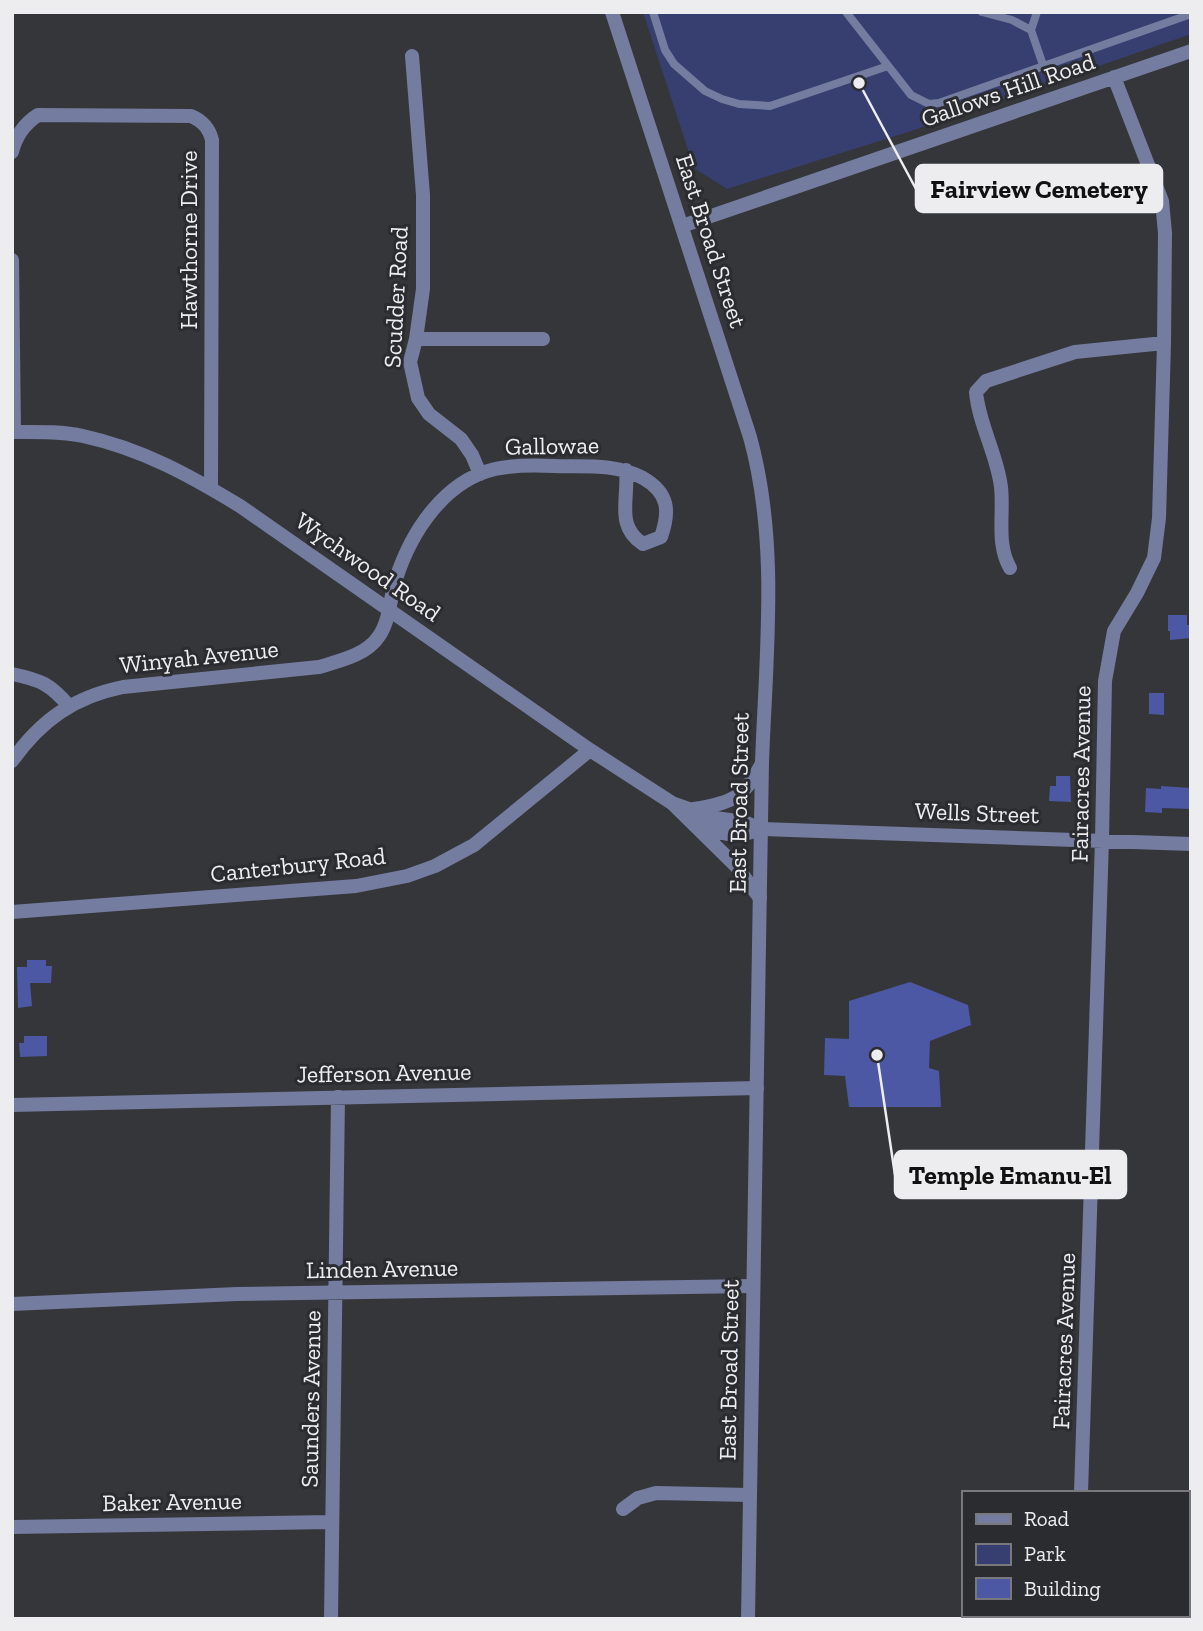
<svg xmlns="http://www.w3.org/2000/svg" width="1203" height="1631" font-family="'Zilla Slab',serif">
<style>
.green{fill:#373f70}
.building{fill:#4c58a3}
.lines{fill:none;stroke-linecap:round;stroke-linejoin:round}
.service{stroke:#747c9f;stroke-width:8}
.minor{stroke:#747c9f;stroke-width:14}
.tertiary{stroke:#747c9f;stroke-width:14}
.labels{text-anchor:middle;stroke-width:6;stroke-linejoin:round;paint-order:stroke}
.street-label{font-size:24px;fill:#ededf0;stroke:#2b2c30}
.leader{fill:none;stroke:#ededf0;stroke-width:2.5}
.callout-dot{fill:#ededf0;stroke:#2b2c30;stroke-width:2.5}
.callout{fill:#ededf0;stroke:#ededf0;stroke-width:2.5}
.callout-label{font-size:26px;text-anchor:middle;font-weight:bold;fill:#111}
</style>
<rect width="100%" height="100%" fill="#35363a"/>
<path class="green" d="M643,12H1191V34L911,131L727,189L694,168Z"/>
<path class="building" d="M1168,615H1187V625H1191V638L1170,640V631H1168Z
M1149,693H1164V715L1149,714Z
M1056,776H1070L1071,802L1049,801L1050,786H1056Z
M1161,786L1191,788V809L1162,808V813L1145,812L1146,788L1161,789Z
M27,960H46V966H52L51,983H30L32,1006L18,1008L17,967H27Z
M910,982L968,1005L971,1025L930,1041L929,1068L939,1071L941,1107H849L845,1076L824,1075L825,1038L849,1039V1001Z
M24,1036H47V1056L20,1057L19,1043H24Z"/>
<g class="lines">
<path class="service" d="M653,12L665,50L674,64L705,91L722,99L739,104L770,106L888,66
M846,12L911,95L929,104L939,103L1191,14
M982,12L1012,20L1031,30L1043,65
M1031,30L1037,12"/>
<path class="minor" d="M412,56L423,195V289L416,339L410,362L418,398L429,414L461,439L472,455L480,474
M12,152C16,135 24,124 38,115L191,116C203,121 209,128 212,140L211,488
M682,226L1191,51
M12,260L14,432
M416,339H543
M12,432C35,432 61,431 83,436C142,449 189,475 240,506L590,750L672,803L736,866L760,898
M1010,568C996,544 1004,514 1001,487C997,454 979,425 976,392L986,381L1075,352L1164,343
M12,674C41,680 50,684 69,706
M12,761C41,720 74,697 123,687L319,667C339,661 367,655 379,636C390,620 390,597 396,579C411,532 444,481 495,469C514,465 535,465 554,466C584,467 615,463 643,478C669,493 670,511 661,537L643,544C615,526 629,499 626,470
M672,803L715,818L744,822L761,829L1191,844
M694,809C731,803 745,798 762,763
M696,824C721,834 735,839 761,829
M12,912L356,886L407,876L435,866L474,845L590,750
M12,1105L757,1088
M12,1304L237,1294L753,1286
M1081,1493L1102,840L1105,681L1114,631L1137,593L1154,558L1159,518L1164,343L1165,233L1162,201L1114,77
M623,1509L638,1498L656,1493L750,1495
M12,1527L331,1522
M1187,1607L1191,1606
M331,1619L338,1097
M1077,1619V1615
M1146,1619L1158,1615"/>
<path class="tertiary" d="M612,12L750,437C779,543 766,653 762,762L748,1619"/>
</g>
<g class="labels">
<g class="street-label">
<text transform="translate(1008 90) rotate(-19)" y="8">Gallows Hill Road</text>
<text transform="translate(189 240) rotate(-90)" y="8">Hawthorne Drive</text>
<text transform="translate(711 241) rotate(72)" y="8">East Broad Street</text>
<text transform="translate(396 297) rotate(-87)" y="8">Scudder Road</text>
<text transform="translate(552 446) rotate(-1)" y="8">Gallowae</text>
<text transform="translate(368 567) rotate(35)" y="8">Wychwood Road</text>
<text transform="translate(199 657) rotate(-6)" y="8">Winyah Avenue</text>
<text transform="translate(1081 774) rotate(-89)" y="8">Fairacres Avenue</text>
<text transform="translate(739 803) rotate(-89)" y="8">East Broad Street</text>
<text transform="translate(977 813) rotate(2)" y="8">Wells Street</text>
<text transform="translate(298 865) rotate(-6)" y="8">Canterbury Road</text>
<text transform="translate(384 1073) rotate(-1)" y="8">Jefferson Avenue</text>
<text transform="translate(382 1269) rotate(-1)" y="8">Linden Avenue</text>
<text transform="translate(1064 1341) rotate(-88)" y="8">Fairacres Avenue</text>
<text transform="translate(729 1370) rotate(-89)" y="8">East Broad Street</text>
<text transform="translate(311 1399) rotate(-89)" y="8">Saunders Avenue</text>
<text transform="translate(172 1502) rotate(-1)" y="8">Baker Avenue</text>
</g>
</g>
<path class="leader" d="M859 83L916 189M877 1055L895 1175"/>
<g class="callout-dot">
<circle cx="859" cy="83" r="7"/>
<circle cx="877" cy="1055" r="7"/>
</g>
<g class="callout">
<rect x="916" y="165" width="246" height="47" rx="7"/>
<rect x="895" y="1151" width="231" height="47" rx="7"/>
</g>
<g class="callout-label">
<text x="1039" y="198">Fairview Cemetery</text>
<text x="1010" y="1184">Temple Emanu-El</text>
</g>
<rect width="1203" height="1631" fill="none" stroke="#ededf0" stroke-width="28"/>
<rect x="962" y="1491" width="228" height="126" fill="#2b2c30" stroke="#79797d" stroke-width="2"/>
<rect x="976" y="1514" width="35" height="10" fill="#747c9f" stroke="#79797d" stroke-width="2"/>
<text x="1024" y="1526" font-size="21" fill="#ededf0">Road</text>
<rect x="976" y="1544" width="35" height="21" fill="#373f70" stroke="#79797d" stroke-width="2"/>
<text x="1024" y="1561" font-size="21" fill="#ededf0">Park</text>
<rect x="976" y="1578" width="35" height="21" fill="#4c58a3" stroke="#79797d" stroke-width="2"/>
<text x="1024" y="1596" font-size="21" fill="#ededf0">Building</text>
</svg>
